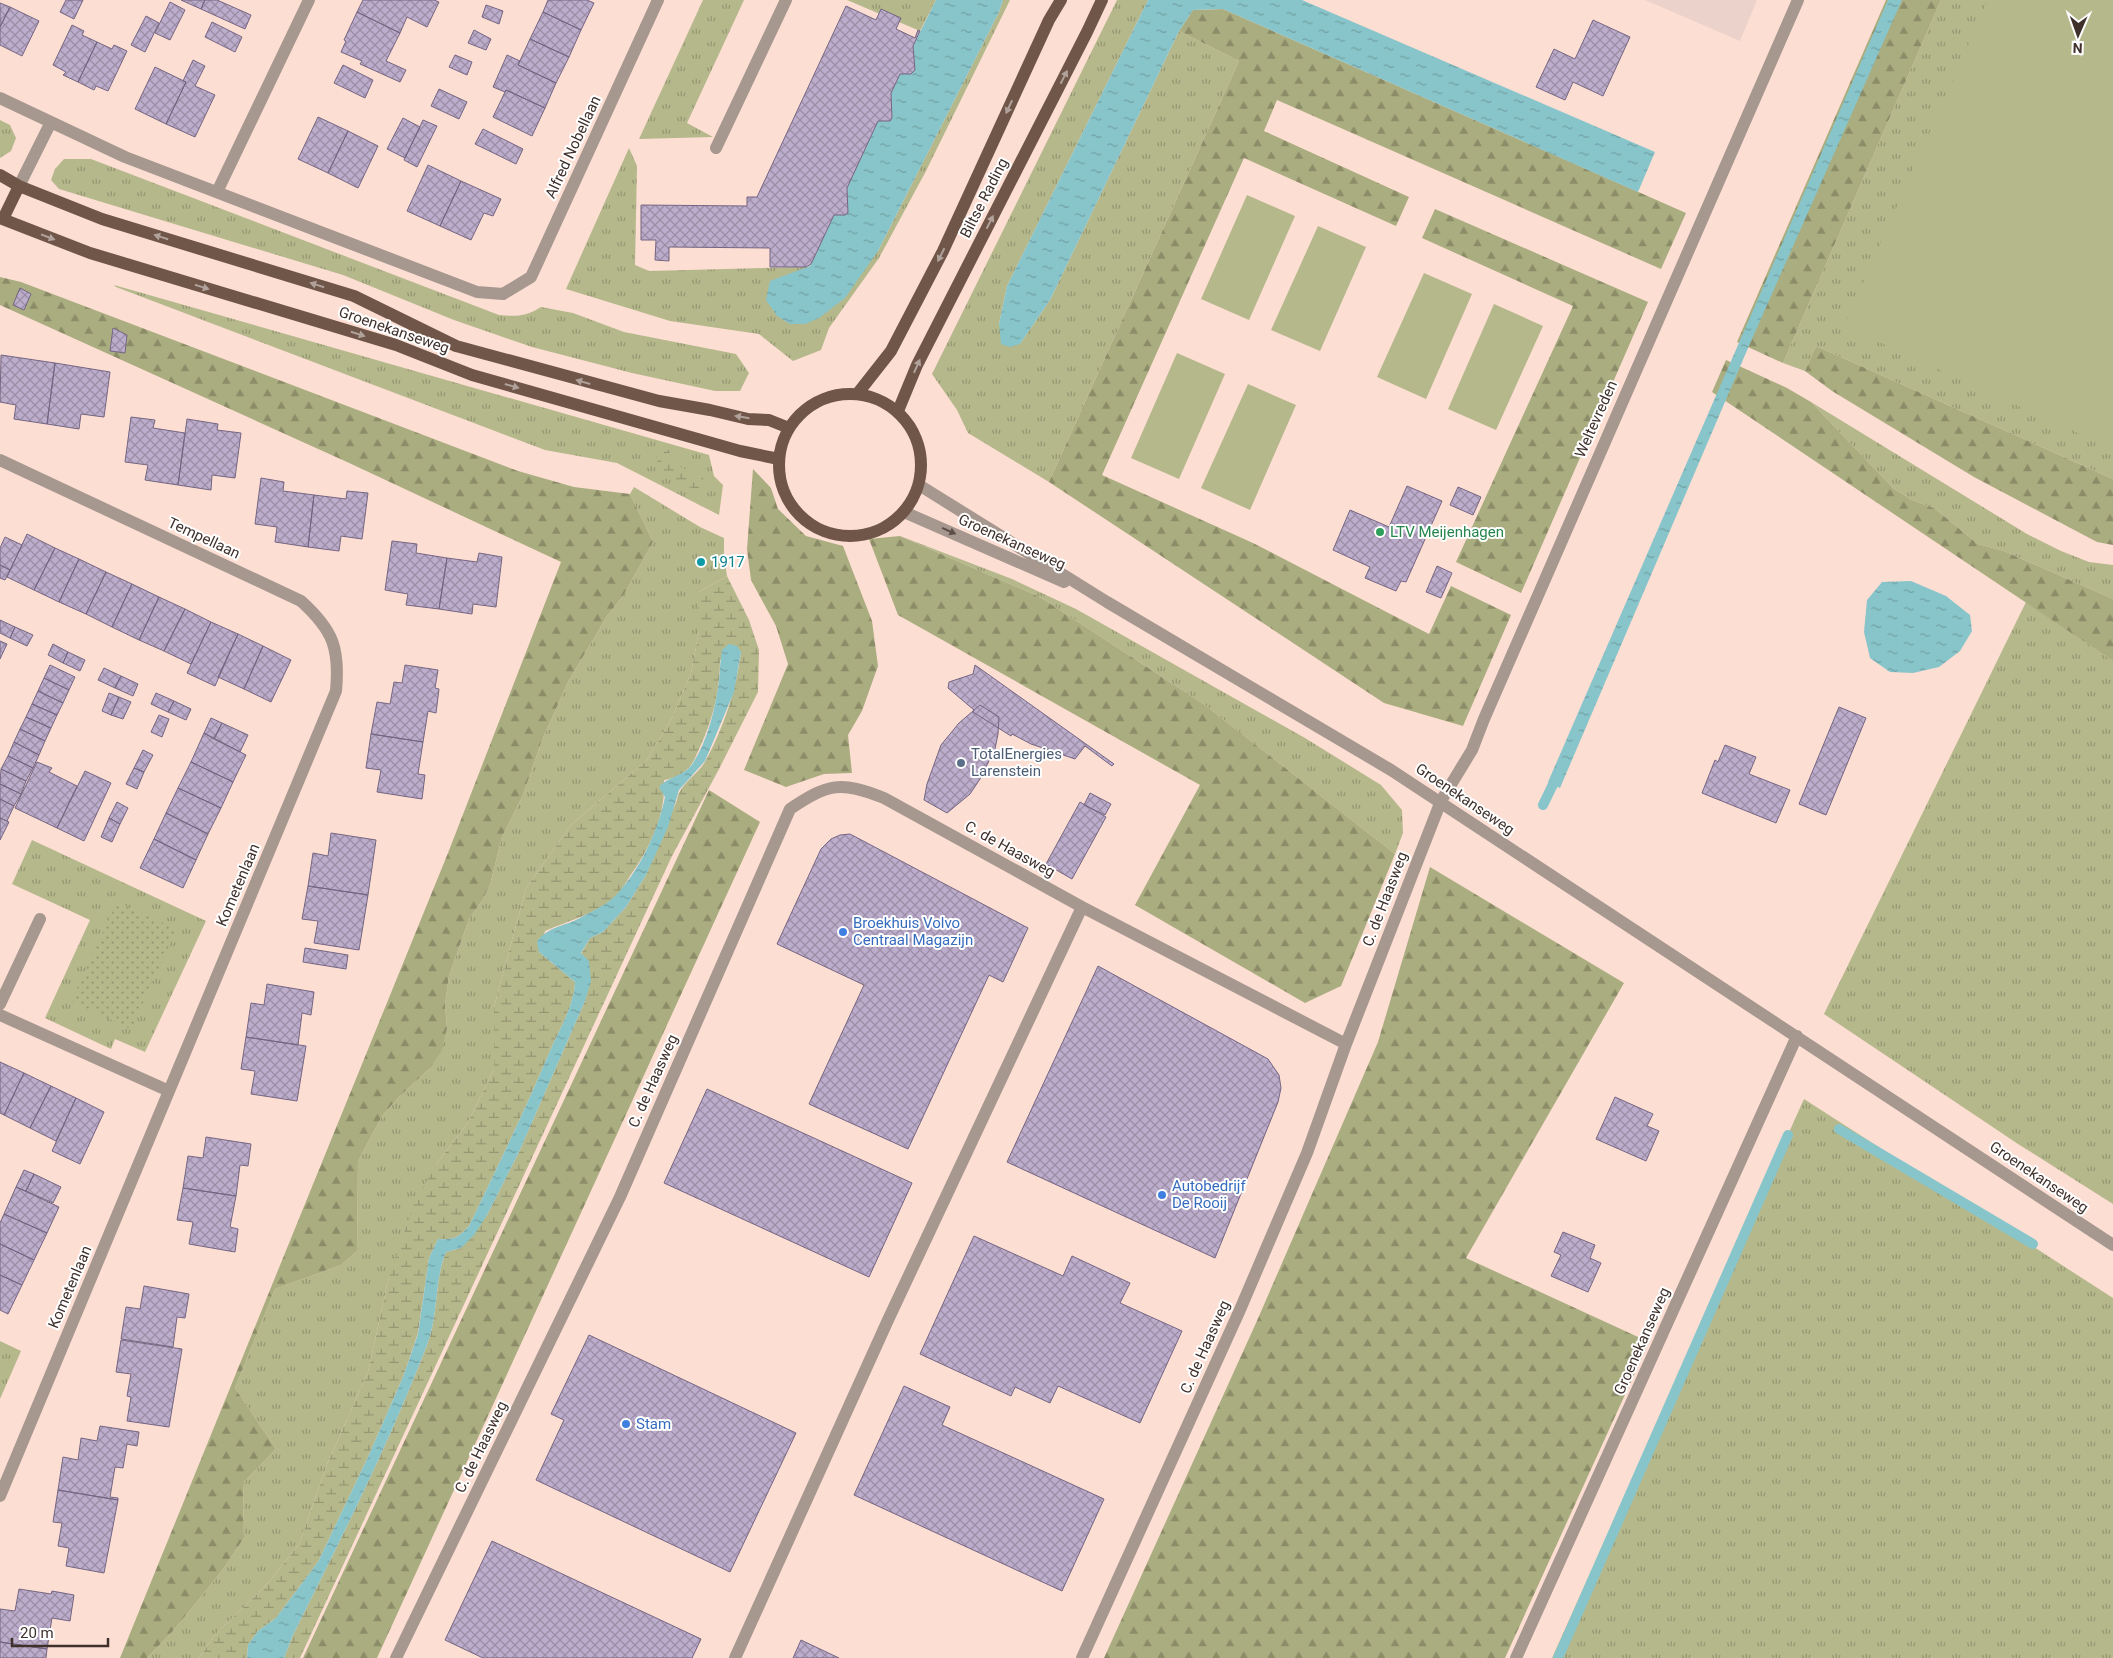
<svg xmlns="http://www.w3.org/2000/svg" width="2113" height="1658" font-family="Roboto,sans-serif">
<style>
.commercial{fill:#ebd2cb}
.grass{fill:url(#grass-tufts)}
.forest{fill:url(#forest-firs)}
.wetland{fill:url(#wetland-marsh)}
.park{fill:url(#park-dots)}
.pitch{fill:#b5b88b}
.water{fill:url(#water-ripples)}
.lines{fill:none;stroke-linecap:round;stroke-linejoin:round}
.stream{stroke:#88c5ca;stroke-width:10}
.building{fill:url(#building-cross-hatch);stroke:#746582}
.minor{stroke:#a6978f;stroke-width:12}
.major{stroke:#705649;stroke-width:12}
.oneway{fill:#b0a29b}
.oneway2{fill:#5e4f49}
.leisure-dot{fill:#2e9e5b;stroke:#fff;stroke-width:2}
.culture-dot{fill:#0f9aa8;stroke:#fff;stroke-width:2}
.service-dot{fill:#5c6f8a;stroke:#fff;stroke-width:2}
.shop-dot{fill:#3f7fe0;stroke:#fff;stroke-width:2}
.labels{text-anchor:middle;stroke-width:4;stroke-linejoin:round;paint-order:stroke}
.street-label{font-size:15px;fill:#3f302b;stroke:#fff}
.leisure-label{font-size:15px;fill:#27864d;stroke:#fff;text-anchor:start}
.culture-label{font-size:15px;fill:#0d838f;stroke:#fff;text-anchor:start}
.service-label{font-size:15px;fill:#4e5e75;stroke:#fff;text-anchor:start}
.shop-label{font-size:15px;fill:#366cbe;stroke:#fff;text-anchor:start}
</style>
<defs>
<pattern id="grass-tufts" width="24" height="20" patternUnits="userSpaceOnUse" patternTransform="scale(1.25)"><rect width="24" height="20" fill="#b5b88b"/><path d="M3 7l-1-3M5 7V3M7 7l1-3M15 17l-1-3M17 17v-4M19 17l1-3" fill="none" stroke="#959672"/></pattern>
<pattern id="forest-firs" width="22" height="20" patternUnits="userSpaceOnUse" patternTransform="scale(1.25)"><rect width="22" height="20" fill="#aaad7f"/><path d="M5 1l3.5 6h-7zM16 11l3.5 6h-7z" fill="#8c8d68"/></pattern>
<pattern id="wetland-marsh" width="20" height="14" patternUnits="userSpaceOnUse" patternTransform="scale(1.25)"><rect width="20" height="14" fill="#b5b88b"/><path d="M1 5h8M5 5V1M11 12h8M15 12V8" fill="none" stroke="#959672"/></pattern>
<pattern id="park-dots" width="8" height="8" patternUnits="userSpaceOnUse" patternTransform="scale(1.25)"><rect width="8" height="8" fill="#b5b88b"/><path d="M2 2h.1M6 6h.1" fill="none" stroke="#959672" stroke-width="1.8" stroke-linecap="round"/></pattern>
<pattern id="water-ripples" width="26" height="14" patternUnits="userSpaceOnUse" patternTransform="scale(1.25)"><rect width="26" height="14" fill="#88c5ca"/><path d="M2 4q2-2 4 0t4 0M15 11q2-2 4 0t4 0" fill="none" stroke="#71a0a4"/></pattern>
<pattern id="building-cross-hatch" width="8" height="8" patternUnits="userSpaceOnUse" patternTransform="scale(1.25)"><rect width="8" height="8" fill="#bdadcc"/><path d="M0 0l8 8M0 8l8-8" fill="none" stroke="#9b8da6"/></pattern>
</defs>
<rect width="100%" height="100%" fill="#fdded3"/>
<path class="commercial" d="M1645,0H1757L1740,41Z"/>
<path class="grass" d="M703,0H744L687,123L713,137L639,139Z
M847,0H936L920,31Z
M1003,0H1010L926,171L879,258L829,328L821,350L793,361L759,334L670,321L566,289L629,148L637,166L635,265L649,271L806,267L878,251L999,12Z
M1117,0H1148L1007,286L999,324L1020,344L1050,300L1179,31L1239,61L1049,482L968,433L957,410L932,374Z
M1941,0H2113V479L1816,346L1805,371L1783,363Z
M0,120L10,125L16,138L11,151L0,158Z
M64,159H91L499,315C516,317 527,316 541,307L573,313L624,332L736,354L749,373L740,391H715L632,373L532,347L454,320L343,275L59,189L51,180L55,169Z
M114,285L709,455L714,476L723,485L719,515L617,463L545,450L116,287Z
M1811,402L2027,534L2061,551L2089,562L2113,565V599L2004,551L1978,544L1934,508L1912,500L1894,489Z
M634,487L700,527L724,538V556L727,576L699,592V631L691,673L671,720L646,761L571,825L526,888L494,1007V1069L467,1124L437,1163L388,1281L368,1372L328,1462L299,1544L268,1583L214,1636L199,1658H147L173,1631L221,1572L244,1538L243,1483L276,1449L235,1388L275,1289L341,1265L357,1251L358,1161L382,1116L399,1097L430,1068L447,1028L445,1004L449,976L469,919L482,901L490,885L502,837L523,795L542,740L568,682L607,616L623,596L653,542L630,494Z
M900,536L1012,579L1076,609L1305,738L1381,785L1402,810L1403,833L1395,854L1205,705L1040,597Z
M2026,602L2113,661V1204L2018,1144L1824,1014Z
M32,840L206,921L145,1052L115,1039L111,1049L45,1018L90,920L12,884Z
M1804,1099L2113,1298V1658H1552Z
M0,1341L21,1351L0,1399Z"/>
<path class="forest" d="M1886,0H1941L1783,363L1737,342Z
M1223,9L1686,213L1661,269L1277,100L1264,131L1409,197L1396,226L1244,158L1102,475L1253,543L1429,634L1451,586L1511,615L1463,726L1384,703L1049,482L1239,61L1179,31L1193,10Z
M1435,209L1648,302L1521,593L1456,562L1573,306L1422,238Z
M0,277L21,282L518,471L574,487L630,494L653,542L623,596L607,616L568,682L542,740L523,795L502,837L490,885L482,901L469,919L449,976L445,1004L447,1028L442,1050L430,1068L399,1097L382,1116L358,1161L357,1251L341,1265L275,1289L235,1388L276,1449L243,1483L244,1538L221,1572L173,1631L147,1658H120L448,853L561,562L347,462L0,305Z
M1816,346L2113,479V545L2097,542L1974,477L1832,391L1805,371Z
M1726,360L1787,388L1811,402L1894,489L1912,500L1934,508L1978,544L2004,551L2113,599V661L1712,392Z
M753,469L771,488L778,509L806,536L843,546L872,621L878,666L862,711L848,735L852,773L824,774L786,787L744,770L788,664L776,626L751,580L747,549Z
M900,536L1040,597L1205,705L1395,854L1341,986L1305,1003L1135,905L1200,785L898,615L869,539Z
M709,790L760,822L377,1658H303Z
M1430,867L1624,983L1466,1258L1649,1342L1505,1658H1104L1256,1323L1378,1042Z"/>
<path class="wetland" d="M662,446L669,450L672,462L688,471L701,474L707,486L703,490C677,486 655,478 656,447Z
M727,576L749,620L759,650L758,692L718,771L672,856L300,1658H284L293,1635C341,1539 389,1444 427,1345C439,1314 434,1280 446,1252L461,1248L487,1215L519,1152L585,1001L581,954L590,938L603,932L626,907L646,875L677,800C680,783 698,775 706,760C724,727 736,690 741,652L720,660C720,690 713,719 700,747C697,753 695,760 691,765C684,774 675,778 664,780C666,815 650,848 630,876C626,882 622,890 617,895C597,914 570,920 545,931L539,952L575,982C574,1006 559,1030 550,1051C525,1110 497,1168 469,1226C458,1238 454,1240 438,1239L429,1258L418,1333L403,1377L368,1457L318,1562L276,1618L258,1631L248,1645L247,1658H199L214,1636L268,1583L299,1544L328,1462L368,1372L388,1281L414,1203L437,1163L467,1124L494,1069V1007L526,888L571,825L646,761L671,720L691,673L699,631V592Z"/>
<path class="park" d="M117,902L177,929L131,1029L71,1001Z"/>
<path class="pitch" d="M1988,0H2113V449L1844,326Z
M1247,195L1295,216L1249,320L1201,299Z
M1318,226L1366,247L1320,351L1271,330Z
M1424,273L1472,294L1426,399L1377,377Z
M1494,304L1543,326L1496,430L1448,409Z
M1177,353L1225,374L1179,479L1131,458Z
M1248,384L1296,405L1250,510L1201,488Z"/>
<path class="water" d="M936,0H1003L999,12L878,251L845,298L819,318L805,324H790L777,316L766,300L770,281L810,266L834,215H845L848,213L847,188L878,121H890L892,118L891,93L900,74H911L914,71L913,46Z
M1148,0H1302L1655,152L1638,192L1223,9L1193,10L1179,31L1050,300L1020,344L1010,347L1001,344L999,324L1007,286Z
M1888,0H1902L1748,348L1560,788L1548,782Z
M1911,581L1946,596L1970,615L1972,631L1960,651L1939,667L1913,673L1890,672L1870,658L1864,632L1867,600L1882,582Z
M729,644L737,646L741,652L734,692L705,761L679,790L668,827L646,875L626,907L603,932L590,938L581,953L589,961L591,981L585,1001L519,1152L487,1215L474,1235L461,1248L446,1252C434,1280 439,1314 427,1345C389,1444 341,1539 293,1635L284,1658H247L248,1645L258,1631L276,1618L318,1562L368,1457L403,1377L418,1334L429,1258L438,1239C454,1240 458,1238 469,1226C497,1168 525,1110 550,1051C559,1030 574,1006 575,982L539,952L537,941C551,925 563,927 580,918C592,911 609,904 618,893C641,867 658,831 665,797L659,787C668,776 684,777 693,763C708,740 715,709 719,681C720,671 720,661 722,650Z"/>
<g class="lines">
<path class="stream" d="M1543,805L1559,772
M1839,1129L2033,1244
M1558,1658L1788,1135"/>
</g>
<path class="building" d="M83,0L74,19L60,12L66,0Z
M181,0H205L201,9Z
M205,0H217L251,15L245,29L201,9Z
M363,0H434L439,2L427,27L407,17L400,33L357,12Z
M548,0H587L594,3L581,30L543,12Z
M170,2L185,10L170,40L155,33Z
M0,3L10,7L0,27Z
M486,5L503,11L499,24L482,17Z
M846,6L876,20L881,9L901,18L896,29L915,38L918,30L920,31L913,46L915,70L911,74H900L891,93L892,118L890,121H878L847,188L848,213L845,215H834L811,264L806,267H770V248L669,247V261L655,260L656,240H641V205L747,206V197H757Z
M10,7L39,21L22,56L0,45V27Z
M357,12L400,33L386,61L406,70L400,82L360,64L362,61L341,52L346,41L344,40Z
M543,12L581,30L569,57L530,39Z
M146,16L159,23L145,52L131,45Z
M1593,20L1630,37L1603,96L1573,82L1565,100L1536,87L1554,49L1575,59Z
M212,22L242,37L235,52L205,37Z
M72,25L84,31L82,35L97,42L78,82L63,75L66,72L53,65Z
M474,30L491,39L486,50L468,43Z
M530,39L569,57L556,83L518,65Z
M97,42L112,49L114,45L127,51L108,91L96,86L94,90L78,82Z
M455,55L472,62L467,75L449,67Z
M507,55L520,61L518,65L556,83L545,108L506,90L505,92L493,87Z
M193,60L205,66L195,86L215,95L195,137L166,124L186,82L183,81Z
M343,65L373,80L365,98L334,83Z
M155,67L186,82L166,124L135,109Z
M439,89L467,102L459,119L431,106Z
M506,90L545,108L532,136L493,117Z
M318,117L348,131L328,173L298,159Z
M403,118L420,127L405,158L387,149Z
M423,120L437,126L417,167L404,160Z
M483,129L523,149L516,164L475,144Z
M348,131L378,146L358,188L328,173Z
M428,165L461,181L440,226L407,211Z
M461,181L501,199L493,216L484,213L471,240L440,226Z
M20,288L31,294L24,310L13,305Z
M113,328L127,335L125,353L110,351Z
M1,355L55,363L47,424L14,419L16,405L0,402Z
M55,363L110,372L104,417L81,414L79,429L47,424Z
M131,417L155,420L153,428L185,433L178,485L145,480L148,465L125,462Z
M187,419L218,424L217,430L241,433L235,478L212,475L211,490L178,485Z
M261,478L284,482L283,491L314,495L308,547L275,542L277,527L255,524Z
M1407,486L1442,501L1406,582L1401,581L1396,591L1365,578L1370,567L1333,550L1350,510L1389,527Z
M1458,487L1481,497L1473,515L1450,505Z
M347,491L368,493L362,539L341,536L339,551L308,547L314,495L346,499Z
M27,534L55,548L34,590L7,577Z
M5,537L22,545L10,570L0,565V548Z
M392,541L417,544L416,553L447,558L439,609L406,605L408,594L385,590Z
M55,548L79,559L59,602L34,590Z
M479,553L502,557L496,607L473,604L472,614L439,609L447,558L477,562Z
M79,559L106,572L86,614L59,602Z
M0,565L10,570L5,580L0,578Z
M1437,566L1452,573L1441,598L1426,592Z
M106,572L132,584L112,627L86,614Z
M132,584L159,597L139,640L112,627Z
M159,597L185,609L164,651L139,640Z
M185,609L211,622L191,664L164,651Z
M0,620L15,627L10,638L0,633Z
M211,622L238,634L215,686L187,673Z
M15,627L33,635L27,646L10,638Z
M238,634L263,646L244,689L218,677Z
M0,641L7,644L0,659Z
M53,644L68,652L63,663L48,655Z
M263,646L291,660L271,702L244,689Z
M68,652L85,660L80,671L63,663Z
M50,665L75,677L69,690L44,678Z
M405,665L438,670L435,688L439,689L436,713L428,711L423,742L371,734L377,702L390,704L394,682L402,683Z
M975,665L1114,764L1112,766L1085,746L1075,759L1031,744L1012,734L1011,736L973,712L974,710L948,688L949,682L973,674Z
M104,668L121,676L115,688L98,680Z
M121,676L138,684L133,696L115,688Z
M44,678L69,690L63,703L38,691Z
M38,691L63,703L57,715L32,704Z
M109,693L119,697L111,715L102,711Z
M156,693L174,701L168,712L151,704Z
M119,697L131,702L123,719L111,715Z
M174,701L191,709L186,720L168,712Z
M32,704L57,715L51,728L26,717Z
M980,705L999,717L998,734L995,749L980,779L970,794L947,813L924,800L927,784L941,745L959,723Z
M1839,707L1866,718L1826,815L1799,804Z
M159,715L169,719L162,737L151,732Z
M26,717L51,728L45,741L20,729Z
M211,718L222,723L214,739L204,733Z
M222,723L248,735L240,752L214,739Z
M20,729L45,741L39,755L14,742Z
M204,733L246,755L233,782L191,762Z
M371,734L423,742L418,774L425,775L422,799L377,792L381,770L366,768Z
M14,742L39,755L33,768L8,756Z
M1725,745L1756,757L1749,774L1790,790L1776,823L1702,793L1715,760L1718,762Z
M143,750L153,755L144,772L134,768Z
M8,756L33,768L26,781L1,769Z
M37,762L52,768L49,772L77,786L57,828L15,808Z
M191,762L233,782L221,808L178,788Z
M134,768L144,772L137,789L126,784Z
M1,769L26,781L21,794L0,784Z
M85,771L111,783L84,841L57,828Z
M0,784L21,794L14,806L0,799Z
M178,788L221,808L208,834L166,813Z
M1090,793L1111,804L1105,815L1084,805Z
M0,799L14,806L7,821L0,818Z
M117,802L128,808L120,824L109,818Z
M1080,802L1106,817L1072,879L1046,864Z
M166,813L208,834L196,860L154,839Z
M0,818L9,822L0,840Z
M109,818L120,824L112,842L101,837Z
M331,833L376,840L368,895L308,886L313,853L328,856Z
M850,834L1028,928L1003,982L989,975L908,1149L809,1104L864,985L777,944L821,849L831,839L840,835Z
M154,839L196,860L183,888L140,868Z
M308,886L368,895L359,950L314,943L318,921L302,919Z
M305,948L348,955L346,969L303,962Z
M1098,966L1268,1059L1279,1075L1281,1088L1278,1102L1215,1258L1007,1162Z
M267,984L314,992L311,1015L302,1013L298,1045L246,1037L251,1003L264,1005Z
M246,1037L306,1046L297,1101L251,1094L255,1071L241,1069Z
M0,1062L24,1073L4,1115L0,1113Z
M24,1073L51,1086L30,1128L4,1115Z
M51,1086L76,1098L56,1141L30,1128Z
M707,1089L912,1183L869,1277L664,1183Z
M1615,1097L1653,1114L1647,1126L1659,1131L1646,1161L1596,1139Z
M76,1098L104,1112L80,1164L52,1151Z
M206,1137L251,1144L248,1166L240,1165L236,1196L183,1188L188,1156L203,1158Z
M24,1170L34,1174L26,1191L16,1187Z
M34,1174L61,1187L53,1203L26,1191Z
M16,1187L59,1207L47,1233L4,1214Z
M183,1188L236,1196L230,1227L238,1229L235,1252L189,1244L193,1222L177,1220Z
M4,1214L47,1233L34,1260L0,1244V1223Z
M1563,1232L1595,1245L1590,1258L1601,1263L1588,1292L1551,1276L1561,1255L1554,1252Z
M974,1236L1063,1276L1072,1256L1130,1283L1120,1303L1182,1331L1140,1423L1058,1386L1050,1403L1015,1387L1011,1396L920,1354Z
M0,1244L34,1260L22,1285L0,1275Z
M0,1275L22,1285L8,1314L0,1310Z
M144,1286L189,1294L185,1318L177,1317L173,1347L121,1339L126,1307L140,1309Z
M589,1335L796,1433L730,1572L536,1480L564,1420L551,1414Z
M121,1340L182,1349L169,1427L127,1421L131,1397L127,1396L131,1374L116,1372Z
M904,1386L950,1407L942,1425L1104,1499L1062,1591L854,1495Z
M100,1426L139,1432L137,1446L127,1444L123,1468L115,1467L110,1497L118,1498V1500L58,1490L63,1457L78,1460L81,1438L97,1441Z
M58,1490L118,1500L104,1573L66,1566L69,1548L58,1546L62,1523L53,1522Z
M492,1541L701,1639L692,1658H483L445,1640Z
M19,1589L51,1594L52,1591L74,1595L70,1621L52,1618L47,1649L0,1642V1609L15,1611Z
M801,1640L839,1658H793Z
M0,1642L47,1649L46,1658H0Z"/>
<g class="lines">
<path class="minor" d="M0,98L125,157L477,292L503,294L531,277L658,0
M716,148L786,0
M19,186L51,122
M217,192L309,0
M0,460L301,601C333,630 340,648 336,691L0,1496
M919,485L1107,602L1391,770L2113,1245
M904,512L1064,582
M0,1004L40,919
M0,1015L169,1091
M396,1658L620,1197L790,809C829,783 840,781 884,798L1082,907L1346,1044
M735,1658L888,1320L1082,907
M1082,1658L1239,1312L1307,1153L1346,1044L1441,801L1472,750L1484,719L1798,0
M1516,1658L1797,1036"/>
<path class="major" d="M0,175L19,186L102,219L354,296L456,346L659,401L710,410L748,419L769,420L789,428
M0,218L90,253L396,345L472,375L740,451L779,459
M3,219L19,186
M858,393L891,351L943,251L1049,20L1061,0
M779 465a71 71 0 1 1 142 0a71 71 0 1 1-142 0Z
M898,411L917,365L1087,32L1102,0"/>
</g>
<defs><path id="oneway-solid" d="M-6-.8H1V-3.2L6.5 0L1 3.2V.8H-6Z" transform="scale(1.25)"/></defs>
<g class="oneway">
<use href="#oneway-solid" transform="translate(1064 77) rotate(-63)"/>
<use href="#oneway-solid" transform="translate(1009 107) rotate(115)"/>
<use href="#oneway-solid" transform="translate(990 222) rotate(-63)"/>
<use href="#oneway-solid" transform="translate(48 237) rotate(21)"/>
<use href="#oneway-solid" transform="translate(161 237) rotate(-163)"/>
<use href="#oneway-solid" transform="translate(941 255) rotate(117)"/>
<use href="#oneway-solid" transform="translate(317 285) rotate(-163)"/>
<use href="#oneway-solid" transform="translate(202 287) rotate(17)"/>
<use href="#oneway-solid" transform="translate(358 334) rotate(17)"/>
<use href="#oneway-solid" transform="translate(917 366) rotate(-66)"/>
<use href="#oneway-solid" transform="translate(583 382) rotate(-164)"/>
<use href="#oneway-solid" transform="translate(512 386) rotate(16)"/>
<use href="#oneway-solid" transform="translate(742 417) rotate(-171)"/>
</g>
<use class="oneway2" href="#oneway-solid" transform="translate(949 531) rotate(24)"/>
<circle class="leisure-dot" cx="1380" cy="532" r="5"/>
<circle class="culture-dot" cx="701" cy="562" r="5"/>
<circle class="service-dot" cx="961" cy="763" r="5"/>
<g class="shop-dot">
<circle cx="843" cy="932" r="5"/>
<circle cx="1162" cy="1195" r="5"/>
<circle cx="626" cy="1424" r="5"/>
</g>
<g class="labels">
<g class="street-label">
<text transform="translate(573 147) rotate(-65)" y="5">Alfred Nobellaan</text>
<text transform="translate(984 198) rotate(-63)" y="5">Biltse Rading</text>
<text transform="translate(394 330) rotate(19)" y="5">Groenekanseweg</text>
<text transform="translate(1596 419) rotate(-66)" y="5">Weltevreden</text>
<text transform="translate(204 538) rotate(25)" y="5">Tempellaan</text>
<text transform="translate(1012 542) rotate(24)" y="5">Groenekanseweg</text>
<text transform="translate(1465 799) rotate(34)" y="5">Groenekanseweg</text>
<text transform="translate(1010 849) rotate(29)" y="5">C. de Haasweg</text>
<text transform="translate(238 885) rotate(-67)" y="5">Kometenlaan</text>
<text transform="translate(1385 899) rotate(-69)" y="5">C. de Haasweg</text>
<text transform="translate(653 1081) rotate(-66)" y="5">C. de Haasweg</text>
<text transform="translate(2039 1177) rotate(34)" y="5">Groenekanseweg</text>
<text transform="translate(70 1287) rotate(-67)" y="5">Kometenlaan</text>
<text transform="translate(1642 1341) rotate(-66)" y="5">Groenekanseweg</text>
<text transform="translate(1205 1347) rotate(-66)" y="5">C. de Haasweg</text>
<text transform="translate(481 1447) rotate(-64)" y="5">C. de Haasweg</text>
</g>
<g class="leisure-label">
<text x="1390" y="537">LTV Meijenhagen</text>
</g>
<g class="culture-label">
<text x="711" y="567">1917</text>
</g>
<g class="service-label">
<text x="971" y="759">TotalEnergies<tspan x="971" dy="17">Larenstein</tspan></text>
</g>
<g class="shop-label">
<text x="853" y="928">Broekhuis Volvo<tspan x="853" dy="17">Centraal Magazijn</tspan></text>
<text x="1172" y="1191">Autobedrijf<tspan x="1172" dy="17">De Rooij</tspan></text>
<text x="636" y="1429">Stam</text>
</g>
</g>
<g transform="translate(2078 35) rotate(182)" stroke="#ffffff" stroke-width="4" paint-order="stroke">
<path d="M0-4L9 19L0 12L-9 19Z" fill="#3f302b"/>
<text y="-8" font-size="14" font-weight="bold" text-anchor="middle" fill="#3f302b">N</text>
</g>
<path d="M12 1638v8h96v-8" fill="none" stroke="#3f302b" stroke-width="2.5"/>
<text x="20" y="1638" font-size="15" fill="#3f302b" stroke="#ffffff" stroke-width="4" paint-order="stroke">20 m</text>
</svg>
